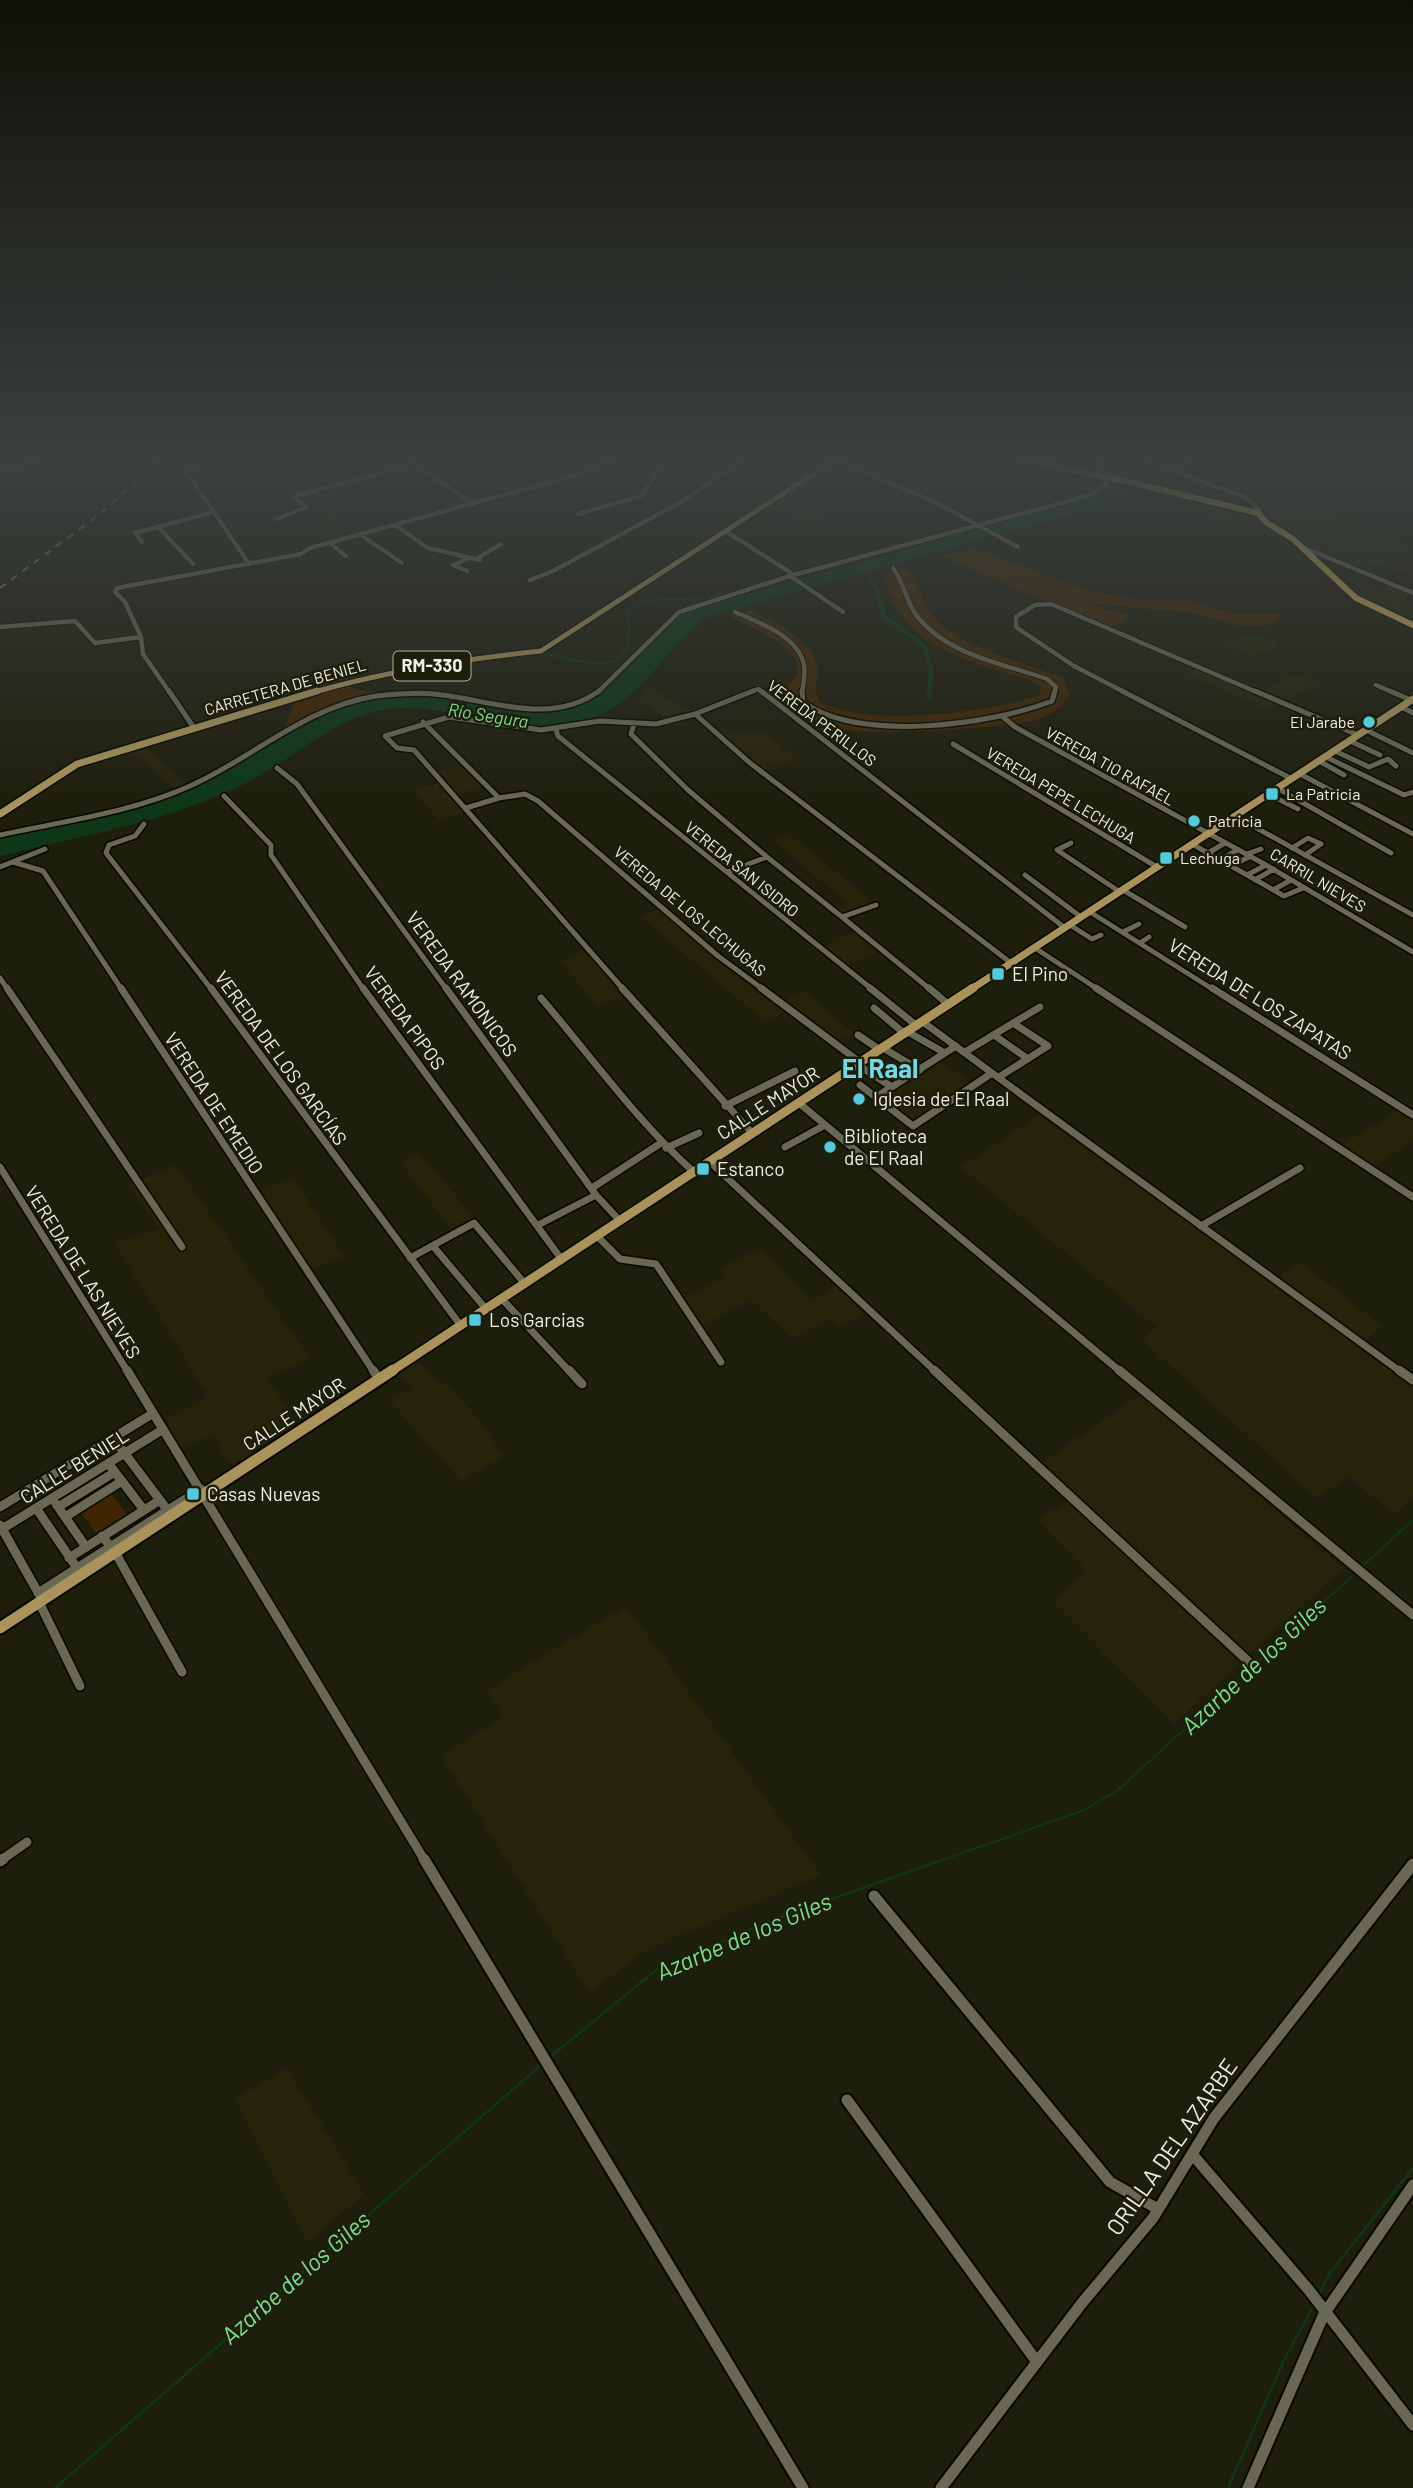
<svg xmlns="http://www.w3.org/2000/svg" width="1413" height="2488" font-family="Barlow,sans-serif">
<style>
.built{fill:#25240b}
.green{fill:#402503}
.water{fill:#0e3717}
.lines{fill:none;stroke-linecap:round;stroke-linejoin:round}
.stream-far1{stroke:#0e3717;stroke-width:2}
.stream{stroke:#0e3717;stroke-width:2.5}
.canal-far1{stroke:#0e3717;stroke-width:4.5}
.canal{stroke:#0e3717;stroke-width:5}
.minor-far4-casing{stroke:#080800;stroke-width:6}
.minor-far3-casing{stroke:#080800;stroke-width:8}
.minor-far2-casing{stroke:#080800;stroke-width:10}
.minor-far1-casing{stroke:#080800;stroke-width:12}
.minor-casing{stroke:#080800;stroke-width:15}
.major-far3-casing{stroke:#080800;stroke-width:7}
.major-far2-casing{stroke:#080800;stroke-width:10}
.major-far1-casing{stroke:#080800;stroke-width:12}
.major-casing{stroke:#080800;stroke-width:15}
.highway-casing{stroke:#080800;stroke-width:8}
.minor-far4{stroke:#696854;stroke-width:4.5}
.minor-far3{stroke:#696854;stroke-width:5}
.minor-far2{stroke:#696854;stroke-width:7}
.minor-far1{stroke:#696854;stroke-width:9}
.minor{stroke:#696854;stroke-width:11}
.major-far3{stroke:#a9935b;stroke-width:5}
.major-far2{stroke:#a9935b;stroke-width:7}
.major-far1{stroke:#a9935b;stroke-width:9}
.major{stroke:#a9935b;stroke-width:11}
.highway{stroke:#d3b05f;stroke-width:6}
.rail{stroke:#808071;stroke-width:2;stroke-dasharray:7 7;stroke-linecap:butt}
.highway-bridge-casing{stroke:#080800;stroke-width:8;stroke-linecap:butt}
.highway-bridge{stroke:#d3b05f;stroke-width:6}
.poi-dot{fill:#53cadc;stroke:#1e1e0c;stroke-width:2.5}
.labels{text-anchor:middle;stroke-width:5;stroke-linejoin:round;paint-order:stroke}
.far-street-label{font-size:16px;fill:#f0f0e4;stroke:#1e1e0c}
.far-poi-label{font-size:16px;fill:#f0f0e4;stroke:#1e1e0c;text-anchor:start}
.shield{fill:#1e1e0c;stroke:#b1b1a3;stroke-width:2}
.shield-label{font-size:18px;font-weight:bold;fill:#f0f0e4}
.far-water-label{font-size:18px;font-style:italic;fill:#7be08b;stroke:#1e1e0c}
.poi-label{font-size:19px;fill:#f0f0e4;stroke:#1e1e0c;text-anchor:start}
.street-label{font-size:19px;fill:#f0f0e4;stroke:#1e1e0c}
.near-street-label{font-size:23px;fill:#f0f0e4;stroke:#1e1e0c}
.near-water-label{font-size:24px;font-style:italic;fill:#7be08b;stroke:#1e1e0c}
.district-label{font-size:26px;font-weight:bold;fill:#70daea;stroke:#1e1e0c}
</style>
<rect width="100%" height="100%" fill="#1e1e0c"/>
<path class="built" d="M526,460H587L596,466L540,482L520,469L534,466Z
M270,478L275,484L290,480L310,493L329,488L362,506L330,521L276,485L238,494L230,486Z
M1267,487L1413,545V577L1376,564L1360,569L1307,548L1250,499L1261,497L1253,493Z
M791,493L811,504L823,501L843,513L801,523L781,511L795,507L780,498Z
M1184,496L1210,504L1248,521L1265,525L1295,544L1199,514Z
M1360,582L1381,591L1392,585L1413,594L1399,602L1404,606L1413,602V622L1391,612L1395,609L1376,606L1365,601L1357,594L1361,592L1355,585Z
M1239,637H1267L1281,645L1252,656L1222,643Z
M1197,668L1261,693L1293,674L1320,685L1268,710L1187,674Z
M648,686L693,713L668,720L637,699Z
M719,731L764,732L796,758L764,770Z
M143,744L188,785L175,789L127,749Z
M463,765L483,787L457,794L467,812L439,820L413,790L441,782L433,773Z
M791,835L879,907L850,919L837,909L849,904L773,841Z
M660,909L787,1011L764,1021L641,917Z
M854,932L877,952L845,966L822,946Z
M592,949L631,993L597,1005L559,961Z
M804,991L853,1033L836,1041L783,1001Z
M939,1060L970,1082L913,1123L880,1096Z
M1401,1109L1413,1117V1140L1368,1172L1335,1149Z
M1039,1115L1271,1282L1300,1262L1382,1326L1360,1346L1413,1384V1497L1394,1514L1349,1477L1316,1498L1143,1341L1156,1326L960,1167Z
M419,1152L475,1219L451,1229L400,1162Z
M176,1165L310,1358L268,1378L296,1422L232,1466L212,1436L179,1449L166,1420L208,1397L115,1243L160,1229L128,1184Z
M294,1178L344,1256L312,1270L258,1190Z
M760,1248L811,1300L836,1286L864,1313L839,1327L830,1318L792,1338L751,1300L701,1327L681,1300L725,1276L719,1269Z
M419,1363L438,1382L448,1385L482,1423L503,1457L461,1481L395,1407L390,1399L412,1387L400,1375Z
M1140,1395L1343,1568L1174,1724L1053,1601L1087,1571L1037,1520L1077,1496L1041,1463Z
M626,1606L821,1875L650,1948L589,1992L442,1756L503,1717L487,1690Z
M287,2068L364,2194L308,2243L235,2099Z"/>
<path class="green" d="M973,547L1087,591L1137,599L1194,601L1233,614L1283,613C1257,644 1210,613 1179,611C1150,609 1122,607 1093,603L1092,605L1130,615L1124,622L1108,628L942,556Z
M903,567C920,580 922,607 938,622C962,646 1030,665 1063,678L1070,695C1061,709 1049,717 1032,721C998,728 858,738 829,727C810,720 795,709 785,691C788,684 795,679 797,673C806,649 743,623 727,615L750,610C772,623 809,636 817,664C820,677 812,688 819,701C863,728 991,713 1040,695L1041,687L1031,681C992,667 942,657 911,627C897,614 890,592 882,575Z
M350,683L352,689L379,692V695L343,703L282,733L296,699Z
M109,1491L129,1517L98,1536L79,1510Z"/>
<path class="water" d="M1103,460H1118L1130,490L1125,499L704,618C671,645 650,684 614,707C535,758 449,689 367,714C323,728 288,762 248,782C170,822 84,835 0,856V837C64,822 134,814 195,787C249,763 296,719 353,703C382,695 414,694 443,697C490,703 542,723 588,701C622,685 650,635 685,612L1102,494L1109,488Z"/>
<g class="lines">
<path class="stream-far1" d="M1086,460L1092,472
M881,549L910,542
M543,653C593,663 637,683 628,610C652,593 677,602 704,598C727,595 751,585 774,579
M387,658L399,669
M1364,1565L1413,1520
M940,1861L1084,1810L1118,1790L1351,1577"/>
<path class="stream" d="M549,2058L656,1970L775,1919L945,1859
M1319,2294L1330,2273L1413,2168
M55,2488L542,2064
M1228,2488L1284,2360L1314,2305"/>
<path class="canal-far1" d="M870,581L876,587L884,616L923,645
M925,647L931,671L929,693"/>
<path class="canal" d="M929,697V691"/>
<defs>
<path id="minor-far4" d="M836,460L933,501L1018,547
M1143,460L1244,497L1259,509
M413,463L473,504
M198,467L186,472L214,512
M0,469L31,465L35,460
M1178,473L1190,460
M578,514L641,496L666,460
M277,519L307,507L292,497L415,464
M395,525L428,548L480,560
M725,531L790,572V576L843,612
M361,535L402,563
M142,542L135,533L158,527
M331,544L346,556
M1302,547L1413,593
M476,559L501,544
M193,564L158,527L214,512L249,564
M893,568C904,583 906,602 917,616C947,655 1004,664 1047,679L1056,687L1054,693
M467,571L453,565L469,558
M530,580L551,572L685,500L741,460
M735,612C759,623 798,635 804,665C806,674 803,684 802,693
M0,627L75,621L95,643L141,637
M1376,685L1394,693
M170,693L143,654L141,637L125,602L115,592L117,588L301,554L310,548L580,474L615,460
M597,693L679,612L790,576L1091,495L1106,484L1099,460
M748,693L758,689L763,693
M1126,693L1074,666L1016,627V617L1035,605L1051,604L1259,693"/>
<path id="minor-far3" d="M169,691L194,728
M761,691L1065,928
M802,691L803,702C859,743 990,725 1052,701L1055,691
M1122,691L1292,779
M1255,691L1358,735
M1390,691L1411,700
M1401,707L1413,713
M695,714L750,763L1011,963
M1003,717L1015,727L1266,865L1413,952
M423,722L499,798L466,808
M634,724L631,734L688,790L767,857
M556,730L558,736L873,990
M1366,730L1413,753
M1350,741L1380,755
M953,744L1157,867
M1335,751L1369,767L1388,759L1396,766
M1326,757L1404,795L1413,792
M1319,761L1344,775
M277,768L297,784L447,990
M1300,774L1413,834
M1277,788L1391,853
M1268,794L1298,809
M224,796L271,845V855L364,990
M499,798L525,794L538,801L718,956L764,990
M1235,816L1413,915
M144,824L135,836L109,845L106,853L212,990
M0,835C64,821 130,813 190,786C253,758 305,707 376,696C395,694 415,692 434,694C489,699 549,727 599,691
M1071,843L1057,850L1120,892
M1192,844L1284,896L1303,888
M1292,848L1308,838L1321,844
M1208,853L1225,843
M1247,854L1261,849
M1305,855L1321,844
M1220,860L1237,850
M13,862L43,871L122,990
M1231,866L1251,856
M0,867L45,849
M727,872L767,857L842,917
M1025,875L1081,917
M1247,875L1266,865
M1255,880L1274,869
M1123,890L1185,927
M1273,890L1291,880
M876,905L842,917L931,990
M1090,912L1214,990
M1070,925L1092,939L1101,935
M1123,932L1139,924
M1140,943L1149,937
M1035,948L1099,990
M0,978L8,990
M624,990L414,750L397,748L385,736L449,717L541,730L600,721L656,724L695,714L753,691"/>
<path id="minor-far2" d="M7,988L182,1247
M121,988L374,1372
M211,988L461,1326
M363,988L562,1260
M446,988L596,1195L620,1221
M622,988L753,1134
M761,988L861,1063
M870,988L917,1026
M929,988L949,1005
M1096,988L1413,1197
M1212,988L1413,1115
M541,998C590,1055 640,1125 695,1173
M874,1008L905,1034
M908,1032L945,1053
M858,1035L880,1050
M994,1035L1028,1059
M883,1048L920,1070
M965,1052L1040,1007
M858,1065L892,1087
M992,1073L1401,1372
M999,1077L1048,1046L1013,1023
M860,1085L913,1126L992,1073L923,1022
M876,1097L956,1046
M799,1103L1121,1372
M725,1106L795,1071
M785,1147L825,1125
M666,1148L699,1133
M710,1162L936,1372
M0,1167L128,1372
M592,1188L661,1143
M538,1225L596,1195
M1201,1226L1300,1168
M597,1236L620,1259L656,1264L721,1362
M433,1246L486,1309
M410,1258L474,1223L525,1284
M502,1299L570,1372"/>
<path id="minor-far1" d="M127,1370L425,1861
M373,1370L379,1379
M569,1370L582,1384
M934,1370L1249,1662
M1119,1370L1413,1615
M1399,1370L1413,1380
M113,1438L169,1512
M108,1463L144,1510
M56,1504L86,1547
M0,1507L152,1414
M58,1507L115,1472
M36,1508L79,1571
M65,1517L122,1481
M0,1525L40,1596
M2,1529L162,1430
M102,1536L115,1552L182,1672
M69,1558L160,1500
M38,1593L201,1489
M39,1602L80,1686
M0,1861L27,1842"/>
<path id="minor" d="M424,1859L803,2488
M0,1861L3,1859
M874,1896L1110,2182L1158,2209
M847,2100L1037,2362
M1192,2154L1308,2289L1413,2425
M941,2488L1082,2303L1153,2218L1214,2118L1413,1864
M1248,2488L1324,2314L1413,2185"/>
<path id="major-far3" d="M311,693C386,671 464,659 541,651L835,460"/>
<path id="major-far2" d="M0,814L77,764L317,691
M970,990L1413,699"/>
<path id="major-far1" d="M390,1372L973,988"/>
<path id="major" d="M0,1628L393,1370"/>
<path id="highway" d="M1022,460L1101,476
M1121,480L1258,513L1267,523L1293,539L1356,598L1413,625"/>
</defs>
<use href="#minor-far4" class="minor-far4-casing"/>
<use href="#minor-far3" class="minor-far3-casing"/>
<use href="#minor-far2" class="minor-far2-casing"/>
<use href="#minor-far1" class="minor-far1-casing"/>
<use href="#minor" class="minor-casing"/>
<use href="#major-far3" class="major-far3-casing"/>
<use href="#major-far2" class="major-far2-casing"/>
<use href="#major-far1" class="major-far1-casing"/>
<use href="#major" class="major-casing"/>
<use href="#highway" class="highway-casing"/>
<use href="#minor-far4" class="minor-far4"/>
<use href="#minor-far3" class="minor-far3"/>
<use href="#minor-far2" class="minor-far2"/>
<use href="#minor-far1" class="minor-far1"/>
<use href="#minor" class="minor"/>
<use href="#major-far3" class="major-far3"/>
<use href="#major-far2" class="major-far2"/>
<use href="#major-far1" class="major-far1"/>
<use href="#major" class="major"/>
<use href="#highway" class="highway"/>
<path class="rail" d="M0,588L101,513L160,460"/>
<defs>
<path id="highway-bridge" d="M1101,476L1121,480"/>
</defs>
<use href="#highway-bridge" class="highway-bridge-casing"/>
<use href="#highway-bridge" class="highway-bridge"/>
</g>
<linearGradient id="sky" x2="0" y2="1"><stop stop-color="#101007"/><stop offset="0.57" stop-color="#3b4140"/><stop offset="1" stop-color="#3b4140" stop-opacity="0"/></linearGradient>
<rect width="1413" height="809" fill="url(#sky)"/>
<g class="poi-dot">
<circle cx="1369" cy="722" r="7"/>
<rect x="1265" y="787" width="14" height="14" rx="3.5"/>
<circle cx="1194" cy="821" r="7"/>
<rect x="1159" y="851" width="14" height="14" rx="3.5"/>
<rect x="991" y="967" width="14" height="14" rx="3.5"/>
<circle cx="859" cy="1099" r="7"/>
<circle cx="830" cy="1147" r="7"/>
<rect x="696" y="1162" width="14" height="14" rx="3.5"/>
<rect x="468" y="1313" width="14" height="14" rx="3.5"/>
<rect x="186" y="1487" width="14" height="14" rx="3.5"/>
</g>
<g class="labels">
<g class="far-street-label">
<text transform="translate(285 687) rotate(-16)" y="6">CARRETERA DE BENIEL</text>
<text transform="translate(822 723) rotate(37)" y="6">VEREDA PERILLOS</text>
<text transform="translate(1110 766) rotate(29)" y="6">VEREDA TIO RAFAEL</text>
<text transform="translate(1061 795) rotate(31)" y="6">VEREDA PEPE LECHUGA</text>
<text transform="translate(742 869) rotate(39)" y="6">VEREDA SAN ISIDRO</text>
<text transform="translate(1318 880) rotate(31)" y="6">CARRIL NIEVES</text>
<text transform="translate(690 911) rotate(40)" y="6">VEREDA DE LOS LECHUGAS</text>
</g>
<g class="far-poi-label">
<text x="1355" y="728" text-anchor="end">El Jarabe</text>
<text x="1286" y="800">La Patricia</text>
<text x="1208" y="827">Patricia</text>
<text x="1180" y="864">Lechuga</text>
</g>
<rect class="shield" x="393.5" y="651.5" width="77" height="29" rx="5"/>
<g class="shield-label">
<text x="432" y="672">RM-330</text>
</g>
<g class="far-water-label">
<text transform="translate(488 716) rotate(9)" y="6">Río Segura</text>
</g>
<g class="poi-label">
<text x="1012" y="981">El Pino</text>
<text x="873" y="1106">Iglesia de El Raal</text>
<text x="844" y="1143">Biblioteca<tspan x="844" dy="22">de El Raal</tspan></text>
<text x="717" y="1176">Estanco</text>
<text x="489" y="1327">Los Garcias</text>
<text x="207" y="1501">Casas Nuevas</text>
</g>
<g class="street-label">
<text transform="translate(462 984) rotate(54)" y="7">VEREDA RAMONICOS</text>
<text transform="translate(1260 999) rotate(32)" y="7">VEREDA DE LOS ZAPATAS</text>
<text transform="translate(405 1018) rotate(54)" y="7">VEREDA PIPOS</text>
<text transform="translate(281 1058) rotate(54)" y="7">VEREDA DE LOS GARCÍAS</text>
<text transform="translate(214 1103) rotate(57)" y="7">VEREDA DE EMEDIO</text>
<text transform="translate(768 1103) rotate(-33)" y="7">CALLE MAYOR</text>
<text transform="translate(83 1272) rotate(58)" y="7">VEREDA DE LAS NIEVES</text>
<text transform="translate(294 1414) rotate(-33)" y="7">CALLE MAYOR</text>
<text transform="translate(74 1466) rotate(-32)" y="7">CALLE BENIEL</text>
</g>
<g class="near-street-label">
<text transform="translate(1172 2147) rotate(-55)" y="8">ORILLA DEL AZARBE</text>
</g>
<g class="near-water-label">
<text transform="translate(1254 1666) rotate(-43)" y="8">Azarbe de los Giles</text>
<text transform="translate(744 1937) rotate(-23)" y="8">Azarbe de los Giles</text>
<text transform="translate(296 2278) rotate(-41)" y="8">Azarbe de los Giles</text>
</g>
<g class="district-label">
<text x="880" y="1078">El Raal</text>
</g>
</g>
</svg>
